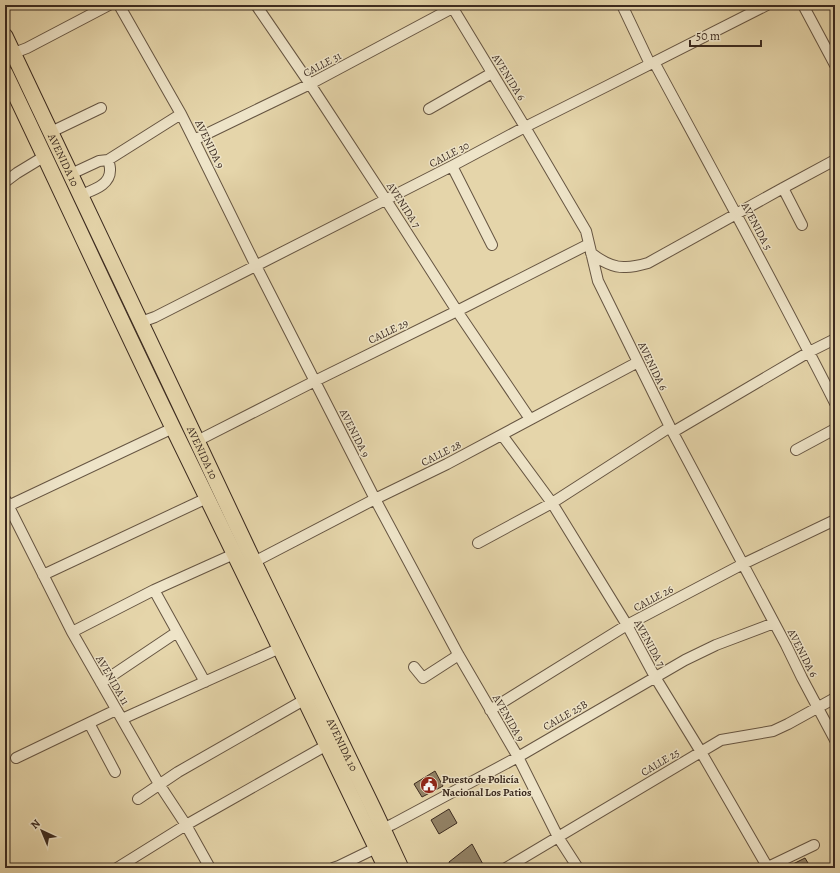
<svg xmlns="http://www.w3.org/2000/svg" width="840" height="873" font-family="Alegreya,serif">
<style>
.building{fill:#938367;stroke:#3b2a1f}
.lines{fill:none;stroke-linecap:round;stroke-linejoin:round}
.minor-casing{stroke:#665542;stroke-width:12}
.primary-casing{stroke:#3b2a1f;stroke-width:17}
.minor{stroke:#eee4c8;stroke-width:10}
.primary{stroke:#e5d5aa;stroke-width:15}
.labels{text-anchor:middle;stroke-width:3;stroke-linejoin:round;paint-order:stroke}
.street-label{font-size:11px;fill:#3b2a1f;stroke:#eee4c8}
.poi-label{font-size:11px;font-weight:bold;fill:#3b2a1f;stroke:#eee4c8;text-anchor:start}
</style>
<rect width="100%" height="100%" fill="#e5d5aa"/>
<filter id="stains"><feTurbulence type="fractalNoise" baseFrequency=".005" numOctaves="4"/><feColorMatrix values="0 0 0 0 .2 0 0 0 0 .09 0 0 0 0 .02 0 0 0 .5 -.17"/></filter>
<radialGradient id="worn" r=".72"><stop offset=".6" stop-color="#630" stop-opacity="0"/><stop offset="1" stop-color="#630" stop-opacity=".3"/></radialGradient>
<path class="building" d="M435,771L443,786L422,797L414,784Z
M449,809L457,823L439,834L431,820Z
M472,844L485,868H451L449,862Z
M805,858L811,868H785Z"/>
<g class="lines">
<defs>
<path id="minor" d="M119,5L181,114L194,140L256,266L375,499L458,654L518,757L558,837L578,868
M256,5L310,84L386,200L457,311L530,419
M451,5L525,127L586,231L598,281L670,427L786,645L802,678L835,740
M622,5L650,64
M803,5L835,65
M14,53L27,48L109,5
M654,62C715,175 777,288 835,403
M429,109L492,73
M51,132L101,108
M194,140L310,84L458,5
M452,166L492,245
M71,174L99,161L108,160L181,114
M5,182L17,173L45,156
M783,188L802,225
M81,195C93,190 111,185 110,169C110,166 109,163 108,160
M591,253C600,260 614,268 626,267C633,267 641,265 648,263L783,188L835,160
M141,322L155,317L452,166L525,127L607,86L767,5
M673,432L809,352L835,339
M502,435L552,503L627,625L655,677L701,752L768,868
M197,441L315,381L457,311L589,244
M796,450L835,429
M5,499L72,632L159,784L186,825L210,868
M8,506L173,428
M478,543L552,503L670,427
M254,562L375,499L447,464L638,362
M43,575L207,498
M154,590L205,682
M72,632L154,590L234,554
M414,667L423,678L454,658L458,654
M101,683L177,632
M490,710L627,625L743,564L835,520
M122,719L280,648
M89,723L115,772
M16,758L116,710
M138,799L178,772L304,700
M378,831L393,824L518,757L685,660L716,645L774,623
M117,868L186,825L327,745
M333,868L339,866L376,848
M506,868L721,740L773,731L788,724L835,698
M766,868L814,845"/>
<g id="primary">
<path id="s1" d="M5,36L197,441L254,562L375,812L401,868"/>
<path d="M5,73C62,192 116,311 174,430C245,576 316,721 386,868"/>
</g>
</defs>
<use href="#minor" class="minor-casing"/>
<use href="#primary" class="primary-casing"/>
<use href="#minor" class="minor"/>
<use href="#primary" class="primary"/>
</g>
<defs>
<symbol id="civic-disc" viewBox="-11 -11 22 22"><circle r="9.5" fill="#8f2418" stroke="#eee4c8"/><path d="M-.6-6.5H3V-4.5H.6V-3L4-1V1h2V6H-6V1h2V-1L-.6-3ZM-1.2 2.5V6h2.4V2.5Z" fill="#fff"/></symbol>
</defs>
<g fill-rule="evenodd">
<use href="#civic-disc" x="419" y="775" width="20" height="20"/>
</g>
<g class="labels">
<g class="street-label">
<text transform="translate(322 64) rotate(-28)" y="4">CALLE 31</text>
<text transform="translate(509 77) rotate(58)" y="4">AVENIDA 6</text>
<text transform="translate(210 144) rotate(64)" y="4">AVENIDA 9</text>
<text transform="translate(449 154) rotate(-28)" y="4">CALLE 30</text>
<text dy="4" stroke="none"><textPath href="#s1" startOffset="137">AVENIDA 10</textPath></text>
<text transform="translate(404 205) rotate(57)" y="4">AVENIDA 7</text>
<text transform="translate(757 226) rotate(62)" y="4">AVENIDA 5</text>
<text transform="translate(388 331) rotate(-26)" y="4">CALLE 29</text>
<text transform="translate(653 366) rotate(64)" y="4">AVENIDA 6</text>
<text transform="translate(355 433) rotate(63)" y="4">AVENIDA 9</text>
<text dy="4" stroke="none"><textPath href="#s1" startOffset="461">AVENIDA 10</textPath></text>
<text transform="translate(441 453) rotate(-27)" y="4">CALLE 28</text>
<text transform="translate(653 598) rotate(-28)" y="4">CALLE 26</text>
<text transform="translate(650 643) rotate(61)" y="4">AVENIDA 7</text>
<text transform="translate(803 653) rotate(63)" y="4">AVENIDA 6</text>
<text transform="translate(113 680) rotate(60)" y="4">AVENIDA 11</text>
<text transform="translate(565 715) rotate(-30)" y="4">CALLE 25B</text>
<text transform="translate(509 718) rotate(60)" y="4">AVENIDA 9</text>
<text dy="4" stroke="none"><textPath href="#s1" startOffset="785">AVENIDA 10</textPath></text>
<text transform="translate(660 762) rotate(-31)" y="4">CALLE 25</text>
</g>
<g class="poi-label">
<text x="442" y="783">Puesto de Policía<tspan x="442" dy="13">Nacional Los Patios</tspan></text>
</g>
</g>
<rect width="840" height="873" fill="none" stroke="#e5d5aa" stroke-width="20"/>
<rect x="6" y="6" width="828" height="861" fill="none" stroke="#3b2a1f" stroke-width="2"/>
<rect x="10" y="10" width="820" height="853" fill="none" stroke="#3b2a1f"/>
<g transform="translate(42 831) rotate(316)" stroke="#eee4c8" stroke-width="3" paint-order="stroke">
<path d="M0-3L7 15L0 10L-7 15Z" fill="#3b2a1f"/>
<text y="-6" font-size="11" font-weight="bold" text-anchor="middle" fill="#3b2a1f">N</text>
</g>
<path d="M690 40v6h71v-6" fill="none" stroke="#3b2a1f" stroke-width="2"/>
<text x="696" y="40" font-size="12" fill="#3b2a1f" stroke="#eee4c8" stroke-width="3" paint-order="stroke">50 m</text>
<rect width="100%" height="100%" filter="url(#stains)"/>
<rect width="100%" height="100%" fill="url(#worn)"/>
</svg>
